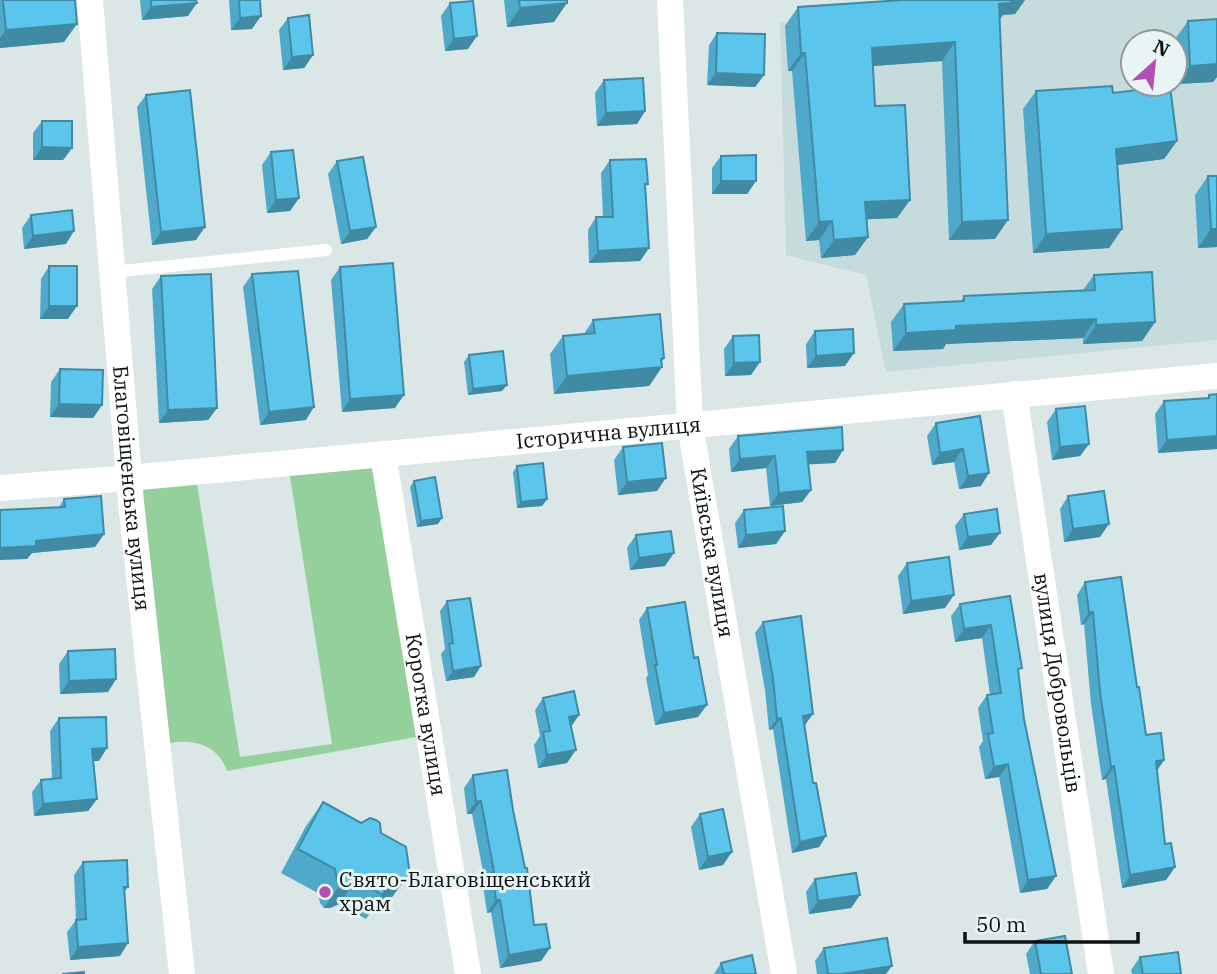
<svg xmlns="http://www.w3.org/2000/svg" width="1217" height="974" font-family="'IBM Plex Serif',serif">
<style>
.built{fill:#c6dbdc;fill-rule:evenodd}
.green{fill:#94d09c}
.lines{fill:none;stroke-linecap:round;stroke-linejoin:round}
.lane{stroke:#fff;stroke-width:12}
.street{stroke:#fff;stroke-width:26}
.wall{fill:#4fa9ca}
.shaded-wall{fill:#408aa4}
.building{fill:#5cc5eb;stroke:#408aa4;stroke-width:2}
.poi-dot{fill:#b24fb5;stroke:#e9f4f5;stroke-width:2.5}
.labels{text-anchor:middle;stroke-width:6;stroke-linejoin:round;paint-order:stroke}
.street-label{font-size:21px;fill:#0d1111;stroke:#e9f4f5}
.poi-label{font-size:21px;fill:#0d1111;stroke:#e9f4f5;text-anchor:start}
</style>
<rect width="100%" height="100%" fill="#dbe7e7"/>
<path class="built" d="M934,0H1217V340L886,372L866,275L786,255L780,23L932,7ZM1133,42H1175V84H1133Z"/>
<path class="green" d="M372,468L416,737L227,771C218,745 194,739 170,743L142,488L197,484L240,757L332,744L290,476Z"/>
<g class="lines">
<path class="lane" d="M112,272L326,250"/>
<g class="street">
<path id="s1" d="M90,0L131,502L182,974"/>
<path id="s2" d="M670,0L690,425L784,974"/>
<path id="s3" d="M1014,394L1101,974"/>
<path id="s4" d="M383,454L468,974"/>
<path id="s5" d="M0,488L129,478L1217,376"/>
</g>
</g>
<path class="wall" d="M0,0H75L64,42L0,48Z
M140,0H196L188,16L142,20Z
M229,0H260L252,29L231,30Z
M504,0H567L554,22L507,27Z
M903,0H1025L1015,14L1003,15L1000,19L995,239L949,240L942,61L873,66L875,106L910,200L897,218L867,219L868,237L855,255L821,258L819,240L806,241L792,71H788L785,26L798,7Z
M450,3L468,49L445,51L441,16Z
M288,18L313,55L304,68L283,70L279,30Z
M1217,19V77L1213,82L1177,84L1175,39L1188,21Z
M717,33L764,75L755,87L707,85L709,45Z
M604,80L645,111L637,124L597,126L595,93Z
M1036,91L1113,93L1177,141L1164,159L1118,165L1122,229L1109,248L1033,253L1023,109Z
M146,95L196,240L152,245L137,107Z
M42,121L72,148L63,160H33V133Z
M271,152L299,198L290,211L267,213L262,165Z
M721,156L756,181L747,194H712V168Z
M610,160L648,184L645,187L649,248L640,261L589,263L588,230L596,217H603L601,173Z
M337,161L376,227L367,239L341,244L328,174Z
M1208,176H1217V247L1198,248L1195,195Z
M31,215L66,244L24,249L22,228Z
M49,266L68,319H40L41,279Z
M340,267L395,408L342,412L331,280Z
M252,274L306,420L260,425L243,287Z
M1094,275L1155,322L1142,341L1083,344V338L946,344L943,349L893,351L891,322L904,304L961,301L964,296L1083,290Z
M161,276L217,408L208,420L159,423L152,289Z
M593,320L664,358L661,363L662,367L649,386L554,394L550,354L563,336L584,334Z
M815,331L845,366L807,368L806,344Z
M733,336L751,375L725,376L724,349Z
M469,355L502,391L468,395L464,362Z
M60,369L102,405L93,418L50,417L51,382Z
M1217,394V449L1158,453L1155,414L1164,401L1207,398L1209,395Z
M1056,409L1089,444L1080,456L1052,460L1047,422Z
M980,416L981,486L959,489L954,462L932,465L927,436L936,423Z
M738,436L843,450L835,463L809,464L811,490L802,502L770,506L766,468L731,472L729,449Z
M623,447L657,491L618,495L614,460Z
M517,466L547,499L542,506L517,508L513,472Z
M414,481L438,524L417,527L410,487Z
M1068,496L1100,537L1064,542L1060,509Z
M64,499L104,534L95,547L32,553L27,559Z
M744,510L785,531L776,544L738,548L735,523Z
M964,514L991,545L959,550L955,526Z
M636,535L665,566L630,570L627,548Z
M907,563L945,608L903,614L898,576Z
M1085,582L1137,687L1146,735L1164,760L1157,771L1165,844L1175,867L1166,880L1122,888L1106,779L1102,780L1091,704L1084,624L1081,625L1077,595Z
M1010,596L1024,719L1056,876L1047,889L1020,893L999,777L985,779L979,747L983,741L978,708L987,695H990L982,638L955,642L951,616L960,604Z
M447,601L474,677L446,681L441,654L445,649L440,611Z
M647,608L694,658L698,717L655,725L646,678L648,675L639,620Z
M763,622L805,725L804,726L813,783L826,836L819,847L792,853L773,729L769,730L765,690L755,633Z
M68,651L116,679L108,692L60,694L59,664Z
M543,698L579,715L571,727L567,763L538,768L534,745L540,736L535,710Z
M59,718L99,761H93L97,799L88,811L34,816L32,792L41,780L52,779L50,731Z
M473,775L513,810L534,925L550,948L541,961L500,968L491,912L487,913L483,885L485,882L472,814H467L464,788Z
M323,802L381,833L384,908L370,913L366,919L339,904L330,908H324L320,903L318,893L281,873L306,826Z
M700,814L723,865L699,870L691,827Z
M83,862L128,887L124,893L120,956L70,960L67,932L76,920L74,875Z
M815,879L860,895L851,908L809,914L806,892Z
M1035,941L1072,974H1030L1026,954Z
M824,948L886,974H817L815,961Z
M1140,957L1181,974H1132L1131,970Z
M721,963L756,974H714Z"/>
<path class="shaded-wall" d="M1008,0H1025L1015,14L1003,15L998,21L999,4Z
M197,3L188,16L142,20L151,7Z
M567,3L554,22L507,27L520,8Z
M261,16L252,29L231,30L240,18Z
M77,24L64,42L0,48V38L6,30Z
M477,36L468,49L445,51L454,39Z
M955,42L942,61L859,67L872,48Z
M801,53H805L792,71H788Z
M313,55L304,68L283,70L292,57Z
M1217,64V77L1213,82L1177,84L1190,66Z
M716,73L764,75L755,87L707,85Z
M645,111L637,124L597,126L606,113Z
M1177,141L1164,159L1103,167L1116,149Z
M42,147L72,148L63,160H33Z
M721,181H756L747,194H712Z
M299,198L290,211L267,213L276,200Z
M910,200L897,218L853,220L865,202Z
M1008,220L995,239L949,240L962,222Z
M832,221L819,240L806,241L819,222Z
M205,227L196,240L152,245L161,232Z
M376,227L367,239L341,244L350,231Z
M1122,229L1109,248L1033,253L1046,234Z
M1211,229H1217V247L1198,248Z
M74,231L66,244L24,249L33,236Z
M868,237L855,255L821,258L834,240Z
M649,248L640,261L589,263L598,251Z
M49,306H77L68,319H40Z
M1096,319L1083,338L946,344L943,349L893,351L906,333L956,326Z
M1155,322L1142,341L1083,344L1096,325Z
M854,353L845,366L807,368L816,356Z
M664,358L658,367H662L649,386L554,394L567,376Z
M760,362L751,375L725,376L734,363Z
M507,385L502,391L468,395L473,389Z
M404,395L395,408L342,412L350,399Z
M59,404L102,405L93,418L50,417Z
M314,407L306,420L260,425L269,412Z
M217,408L208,420L159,423L168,410Z
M1217,436V449L1158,453L1167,440Z
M1089,444L1080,456L1052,460L1060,447Z
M963,449L954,462L932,465L940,453Z
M843,450L835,463L798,465L807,452Z
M775,456L766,468L731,472L740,459Z
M989,473L981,486L959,489L968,476Z
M666,478L657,491L618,495L627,482Z
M811,490L802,502L770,506L779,493Z
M547,499L542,506L517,508L521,502Z
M442,518L438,524L417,527L421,521Z
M1109,524L1100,537L1064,542L1073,529Z
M785,531L776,544L738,548L746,535Z
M1000,533L991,545L959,550L968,537Z
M104,534L95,547L32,553L27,559L0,560V548L36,541Z
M674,553L665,566L630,570L639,558Z
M954,595L945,608L903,614L911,601Z
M1089,612H1093L1084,624L1081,625Z
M991,625L982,638L955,642L964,629Z
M481,666L474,677L446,681L453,671Z
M116,679L108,692L60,694L69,681Z
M707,705L698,717L655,725L664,713Z
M813,714L805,725L795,727L803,716Z
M579,715L570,728L569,717Z
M781,718L773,729L769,730L777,719Z
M107,748L99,761H83L92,749Z
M576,750L567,763L538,768L547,755Z
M1164,760L1155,773L1156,761Z
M1008,764L999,777L985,779L994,767Z
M1114,766L1106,779L1102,780L1111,767Z
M97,799L88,811L34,816L43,804Z
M481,801L472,814H467L476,802Z
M826,836L819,847L792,853L800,842Z
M732,852L723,865L699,870L708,857Z
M1175,867L1166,880L1122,888L1130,875Z
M1056,876L1047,889L1020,893L1028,880Z
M407,877L384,908L370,913L385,889Z
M356,880L339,904L330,908H324L341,884Z
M860,895L851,908L809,914L818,901Z
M496,900H500L491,912L487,913Z
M128,943L120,956L70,960L78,947Z
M550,948L541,961L500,968L509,955Z
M892,966L886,974H842Z"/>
<path class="building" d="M3,0H75L77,24L6,30Z
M151,0H196L197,3L151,7Z
M239,0H260L261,16L240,18Z
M519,0H567V3L520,8Z
M903,0H1011V3L999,4L1008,220L962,222L955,42L872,48L875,106L905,105L910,200L865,202L868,237L834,240L832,221L819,222L805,53H801L798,7Z
M473,1L477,36L454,39L450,3Z
M309,15L313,55L292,57L288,18Z
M1217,19V64L1190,66L1188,21Z
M717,33L765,34L764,75L716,73Z
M643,78L645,111L606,113L604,80Z
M1112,86L1113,93L1170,86L1177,141L1116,149L1122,229L1046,234L1036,91Z
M190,90L205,227L161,232L146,95Z
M42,121H72V148L42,147Z
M293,150L299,198L276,200L271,152Z
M756,155V181H721V156Z
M363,157L376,227L350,231L337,161Z
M646,159L648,184H645L649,248L598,251L596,217H613L610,160Z
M1208,176H1217V229H1211Z
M72,210L74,231L33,236L31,215Z
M393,263L404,395L350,399L340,267Z
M49,266H77V306H49Z
M298,271L314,407L269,412L252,274Z
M1152,272L1155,322L1096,325V319L956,326V330L906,333L904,304L964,301V296L1095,290L1094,275Z
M211,274L217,408L168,410L161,276Z
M660,314L664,358L661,359L662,367L567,376L563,336L595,333L593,320Z
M853,329L854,353L816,356L815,331Z
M759,335L760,362L734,363L733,336Z
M503,351L507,385L473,389L469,355Z
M60,369L103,370L102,405L59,404Z
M1217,394V436L1167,440L1164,401L1209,398V395Z
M1085,406L1089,444L1060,447L1056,409Z
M980,416L989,473L968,476L963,449L940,453L936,423Z
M842,427L843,450L807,452L811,490L779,493L775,456L740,459L738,436Z
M662,443L666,478L627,482L623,447Z
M543,463L547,499L521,502L517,466Z
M435,477L442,518L421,521L414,481Z
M1104,491L1109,524L1073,529L1068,496Z
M101,496L104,534L36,541V546L0,548V510L65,507L64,499Z
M783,506L785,531L746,535L744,510Z
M997,509L1000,533L968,537L964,514Z
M671,531L674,553L639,558L636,535Z
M949,557L954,595L911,601L907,563Z
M1121,577L1137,687H1139L1146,735L1161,733L1164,760L1156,761L1165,844L1171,843L1175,867L1130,875L1114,766L1111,767L1100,692L1093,612H1089L1085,582Z
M1010,596L1022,668L1018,669L1024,719L1056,876L1028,880L1008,764L994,767L988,734L993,733L987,695L1001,693L991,625L964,629L960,604Z
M470,598L481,666L453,671L449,644L453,643L447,601Z
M685,602L694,658L698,657L707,705L664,713L655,665H657L647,608Z
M801,616L813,714L803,716L813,783H816L826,836L800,842L781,718L777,719L773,679L763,622Z
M115,649L116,679L69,681L68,651Z
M574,691L579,715L569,717L576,750L547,755L543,732L550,731L543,698Z
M106,717L107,748L92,749L97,799L43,804L41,780L61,778L59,718Z
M507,770L513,810L525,868H527L534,925L546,924L550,948L509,955L500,900H496L492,872H494L481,801L476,802L473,775Z
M323,802L361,823L370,818L376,820L380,823L381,833L406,847L409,868L407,877L401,884L385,889L383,895L356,880L347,884H341L337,879L335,869L298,849Z
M723,809L732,852L708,857L700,814Z
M127,860L128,887H124L128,943L78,947L76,920L86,919L83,862Z
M856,873L860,895L818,901L815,879Z
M1065,936L1072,974H1041L1035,941Z
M887,938L892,966L842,974H828L824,948Z
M1178,952L1181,974H1143L1140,957Z
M752,955L756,974H724L721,963Z
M84,972V974H62Z"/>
<circle class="poi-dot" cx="325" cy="892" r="7"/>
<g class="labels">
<g class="street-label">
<text dy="7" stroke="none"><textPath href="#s5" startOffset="611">Історична вулиця</textPath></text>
<text dy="7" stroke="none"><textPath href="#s1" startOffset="490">Благовіщенська вулиця</textPath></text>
<text dy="7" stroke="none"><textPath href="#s2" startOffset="555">Київська вулиця</textPath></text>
<text dy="7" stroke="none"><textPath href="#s3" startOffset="292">вулиця Добровольців</textPath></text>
<text dy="7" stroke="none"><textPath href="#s4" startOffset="264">Коротка вулиця</textPath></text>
</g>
<g class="poi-label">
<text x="339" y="887">Свято-Благовіщенський<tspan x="339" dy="24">храм</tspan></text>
</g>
</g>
<g transform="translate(1154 63) rotate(27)"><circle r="33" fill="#e9f4f5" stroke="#91999a" stroke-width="2"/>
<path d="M0-5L12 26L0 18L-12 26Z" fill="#b24fb5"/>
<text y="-10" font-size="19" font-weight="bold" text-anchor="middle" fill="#0d1111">N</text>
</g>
<path d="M965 932v10h173v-10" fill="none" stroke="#0d1111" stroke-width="3.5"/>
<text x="976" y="932" font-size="21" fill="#0d1111" stroke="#e9f4f5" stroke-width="5" paint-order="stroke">50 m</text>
</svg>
